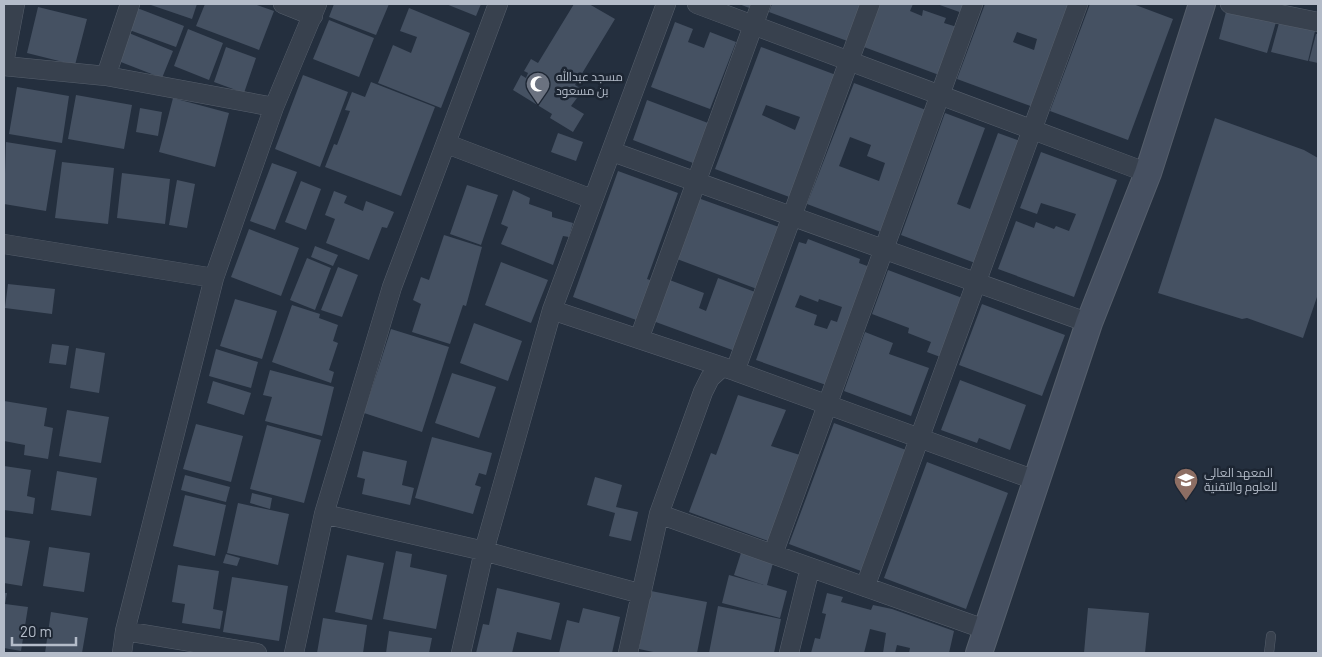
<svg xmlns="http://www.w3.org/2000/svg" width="1322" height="657" font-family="Barlow,Cairo,sans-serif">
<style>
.building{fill:#455162;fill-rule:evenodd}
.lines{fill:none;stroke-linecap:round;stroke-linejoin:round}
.service-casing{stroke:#565f6c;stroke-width:10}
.minor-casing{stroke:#565f6c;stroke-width:20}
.secondary-casing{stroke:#565f6c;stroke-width:28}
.service{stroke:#38414e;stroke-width:9}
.minor{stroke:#38414e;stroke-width:19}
.secondary{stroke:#465061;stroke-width:26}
.labels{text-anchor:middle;stroke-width:5;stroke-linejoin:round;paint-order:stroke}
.poi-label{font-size:12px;fill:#b4bcc9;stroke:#1d2633;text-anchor:start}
</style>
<rect width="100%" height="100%" fill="#242f3e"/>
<path class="building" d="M148,4H197L192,19Z
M205,4H254L274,11L259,50L196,26Z
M334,4H389L376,35L329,17Z
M446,4H481L476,16Z
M574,4H589L615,19L575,85L583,90L571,106L584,114L573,132L550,118L552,114L513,90L521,75L526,78L528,73L524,71L531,59L538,63Z
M739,4H754L752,9Z
M772,4H864L850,42L769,12Z
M880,4H913L910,11L922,16L923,10L946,18L944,23L957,27L939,75L864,47Z
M937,4H968L965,14Z
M985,4H1074L1036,108L957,79ZM1017,32L1037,39L1034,50L1013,42Z
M1090,4H1133L1173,19L1128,140L1050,111Z
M132,6L184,26L176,47L124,28Z
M38,7L87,19L75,65L27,53Z
M409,8L470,33L441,108L378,83L393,45L411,53L417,37L400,31Z
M1227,8L1276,22L1267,53L1219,39Z
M329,20L374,38L359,77L313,59Z
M675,22L693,29L688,42L704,48L710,32L736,42L710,109L651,87Z
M1279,23L1315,31L1308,61L1271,52Z
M188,29L223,43L209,80L174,66Z
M124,31L173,51L162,78L113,59Z
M1316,34H1318V63L1309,61Z
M226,47L256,58L244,93L214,82Z
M761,47L836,75L792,198L715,169ZM766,105L800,117L795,130L762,115Z
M303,75L348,92L320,167L275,149Z
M371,82L435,107L401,196L325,167L334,144L337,145L350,111L345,110L352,92L365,97Z
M854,83L926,110L881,232L807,204ZM850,137L871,145L867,156L885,163L879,181L839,166Z
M17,87L69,96L62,143L9,134Z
M76,95L132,105L124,149L68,139Z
M173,98L229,113L215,167L159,152Z
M647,100L708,123L693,163L633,140Z
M140,108L162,112L158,136L136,132Z
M945,113L985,128L957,204L970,209L998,133L1020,141L975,263L901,235Z
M1215,118L1304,150L1318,158V294L1303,338L1247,318L1242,319L1158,293Z
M558,133L583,142L576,161L551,152Z
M6,142L56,150L46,211L4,204Z
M1041,152L1117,180L1074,297L998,269L1016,221L1034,228L1036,222L1054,229L1056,226L1069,231L1076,214L1041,203L1037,214L1020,208Z
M62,162L114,168L108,224L55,218Z
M272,163L297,172L275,230L250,221Z
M618,171L678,193L647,279L653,281L639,321L573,297Z
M122,173L170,179L165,224L117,218Z
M177,180L195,184L187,228L169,225Z
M301,181L321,189L306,230L285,222Z
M467,185L498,195L481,245L450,234Z
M513,190L530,198L529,204L552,212V217L573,223L569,237L563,236L553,265L501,244L508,227L501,224Z
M334,191L347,196L344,203L363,211L366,201L394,212L387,228L382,227L369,260L326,243L335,219L325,215Z
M698,198L779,227L757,289L677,259Z
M249,229L299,248L281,296L231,277Z
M444,235L482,247L466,306L463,305L450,344L412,332L421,304L413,300L421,277L429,280Z
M808,239L860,259L859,263L870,267L826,385L756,360L799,242L806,244ZM800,295L818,302L819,299L842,307L837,322L831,320L827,329L814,325L817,315L795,307Z
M315,246L338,255L333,266L311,257Z
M307,258L331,268L315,310L290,300Z
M501,262L548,280L531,323L485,305Z
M338,267L358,275L342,317L321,310Z
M888,270L965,299L943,358L927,352L931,342L908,333L909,328L872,314Z
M718,278L755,292L735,351L653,321L667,279L704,293L699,308L706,311Z
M8,284L55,289L52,314L5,308Z
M235,299L277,311L262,359L220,346Z
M982,304L1065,335L1042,396L959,365Z
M292,305L320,314L319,318L338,325L333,341L338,343L329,370L334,372L331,383L272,362Z
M474,323L522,341L508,381L460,363Z
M391,329L449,347L422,432L364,413Z
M865,332L893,343L889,354L929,368L911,416L844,391Z
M52,344L69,346L66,365L49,363Z
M76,348L105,353L99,393L70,388Z
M216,349L258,362L251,388L209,376Z
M270,370L334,387L322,436L265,421L272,397L263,395Z
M452,373L496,387L479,438L435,423Z
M960,380L1026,405L1010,450L979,438L977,443L941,430Z
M213,381L251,393L244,415L207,403Z
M738,395L786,410L771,446L800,455L771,542L689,512L711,453L716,455Z
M4,401L47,408L44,426L53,428L48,459L24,455L25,445L4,441Z
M67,410L109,417L101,463L59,456Z
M834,423L906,450L861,571L789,544Z
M196,424L243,436L231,482L183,469Z
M267,425L321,440L304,503L250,489Z
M432,437L492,453L486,475L479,473L475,485L481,487L473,514L415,498Z
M363,451L407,461L402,485L414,488L410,505L362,494L365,479L357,477Z
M927,462L1008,493L966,609L884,578Z
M4,466L31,470L27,496L35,498L33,514L4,510Z
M57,471L97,478L91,516L51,510Z
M185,475L230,487L226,502L181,490Z
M595,477L622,485L616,507L638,512L631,541L609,536L615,513L587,505Z
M252,493L272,498L270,509L250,503Z
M185,495L226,505L215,556L173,546Z
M238,503L289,514L278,565L227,553Z
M4,537L30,541L22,586L4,583Z
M49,547L90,553L84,592L43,586Z
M396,551L412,554L410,567L447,575L436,629L383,619Z
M741,553L773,563L767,585L787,591L780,618L722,603L729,575L764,585L734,575Z
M226,554L240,558L237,566L223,563Z
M347,555L384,563L372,620L335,612Z
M178,565L219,571L213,609L223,611L220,629L182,623L185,604L172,602Z
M232,577L288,586L279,641L223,632Z
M497,588L560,603L551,640L517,632L512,653H476L483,624L489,625Z
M651,591L707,602L697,653H658L639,649Z
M4,593H7L5,604L28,607L21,651L4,648Z
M827,593L843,597L841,602L871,610L873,605L892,609L954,631L949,653H909L910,648L897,645L895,653H883L886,633L870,629L864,653H811L815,638L820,639L826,614L822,613Z
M718,606L781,619L774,653H709Z
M583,608L620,617L612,653H559L567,620L579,623Z
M1088,608L1149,613L1145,653H1084Z
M51,612L88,618L82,653H45Z
M323,618L367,625L363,653H317Z
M389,631L432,638L429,653H386Z"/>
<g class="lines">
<defs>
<path id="service" d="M1269,653L1271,636"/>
<path id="minor" d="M283,4L313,16
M697,4L1148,173
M1230,4L1318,22
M4,63L15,4
M4,66L106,76L274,107
M106,76L130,4
M447,144L592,199
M613,152L1089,323
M4,244L214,278
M552,310L735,371L1035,480
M639,339L761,4
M735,371L870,4
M324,514L484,551L642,594
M659,514L987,630
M773,554L973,4
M865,587L1078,4
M125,631L257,653
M122,653L125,631L214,278L274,107L317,4
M294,653L324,514L392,287L498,4
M461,653L484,551L552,310L666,4
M628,653L659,514L703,392L710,378L721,368
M789,653L810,568"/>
<path id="secondary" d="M979,653L1089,323L1148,173L1202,4"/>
</defs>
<use href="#service" class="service-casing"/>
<use href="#minor" class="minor-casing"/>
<use href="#secondary" class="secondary-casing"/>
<use href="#service" class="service"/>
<use href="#minor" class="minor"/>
<use href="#secondary" class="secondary"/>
</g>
<defs>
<symbol id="mosque-pin" viewBox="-11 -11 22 30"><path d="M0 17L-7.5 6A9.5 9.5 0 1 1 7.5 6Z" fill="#6b7280" stroke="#1d2633"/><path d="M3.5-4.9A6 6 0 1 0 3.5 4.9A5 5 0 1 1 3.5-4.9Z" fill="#fff"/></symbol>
<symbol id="university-pin" viewBox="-11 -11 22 30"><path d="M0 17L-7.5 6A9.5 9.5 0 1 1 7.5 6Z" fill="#8d6e63" stroke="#1d2633"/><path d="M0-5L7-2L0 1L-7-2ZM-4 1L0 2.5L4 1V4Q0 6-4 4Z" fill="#fff"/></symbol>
</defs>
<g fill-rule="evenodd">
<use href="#mosque-pin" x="524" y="70" width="28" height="38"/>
<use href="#university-pin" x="1172" y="466" width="28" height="38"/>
</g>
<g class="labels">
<g class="poi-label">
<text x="556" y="81">مسجد عبدالله<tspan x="556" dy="14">بن مسعود</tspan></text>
<text x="1204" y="477">المعهد العالي<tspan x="1204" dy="14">للعلوم والتقنية</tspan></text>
</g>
</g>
<rect width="1322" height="657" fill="none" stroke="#b4bcc9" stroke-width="10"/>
<path d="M12 637v8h64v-8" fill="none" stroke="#b4bcc9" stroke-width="2.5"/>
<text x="20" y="637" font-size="15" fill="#b4bcc9" stroke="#1d2633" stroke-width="4" paint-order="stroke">20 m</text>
</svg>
